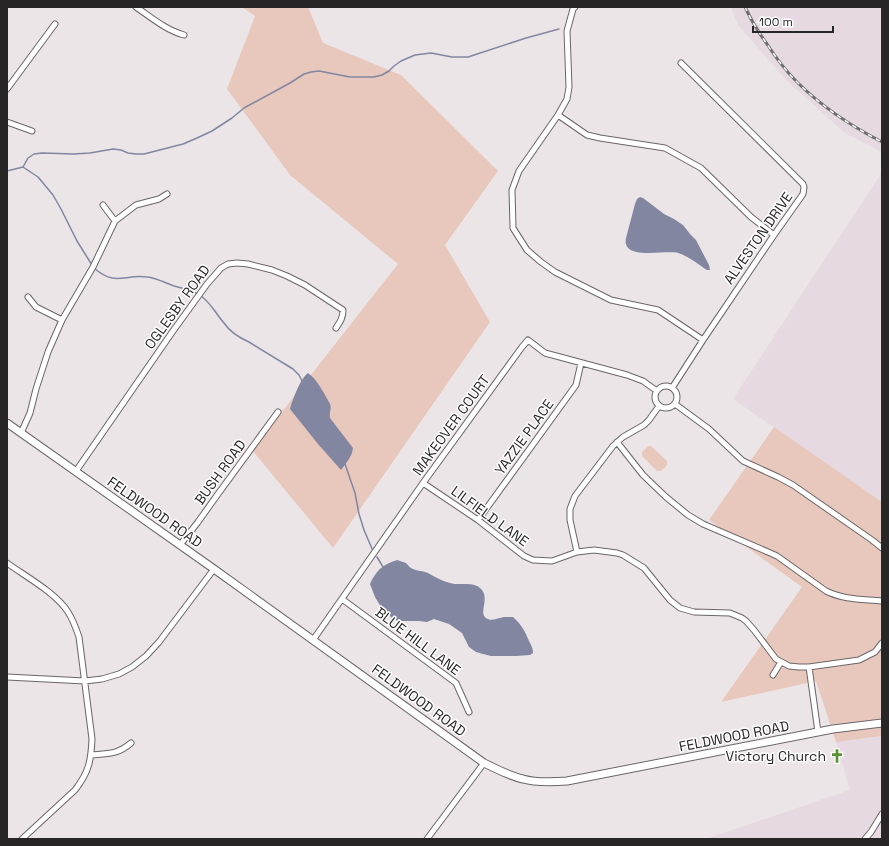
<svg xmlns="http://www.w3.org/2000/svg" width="889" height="846" font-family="'Space Grotesk',sans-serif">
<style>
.built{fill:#e6d9e1}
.green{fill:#e8c8bc}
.water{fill:#8286a1}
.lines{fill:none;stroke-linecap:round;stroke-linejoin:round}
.stream{stroke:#8286a1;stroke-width:1.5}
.minor-casing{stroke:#6a6568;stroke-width:7}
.tertiary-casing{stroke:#6a6568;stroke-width:9}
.minor{stroke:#fff;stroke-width:5}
.tertiary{stroke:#fff;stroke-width:7}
.rail-casing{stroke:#716e70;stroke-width:3}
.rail{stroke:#fff;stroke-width:1.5;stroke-dasharray:4.5;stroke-linecap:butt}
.labels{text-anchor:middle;stroke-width:3;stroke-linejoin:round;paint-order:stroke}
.street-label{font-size:14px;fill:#272526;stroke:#fff}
.poi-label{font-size:14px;fill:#272526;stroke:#fff;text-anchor:end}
</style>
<rect width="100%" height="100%" fill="#ebe5e8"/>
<path class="built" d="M731,7H882V152L845,133L785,79L738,25Z
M882,172V502L733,399Z
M882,736V839H706L850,790L836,742Z"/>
<path class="green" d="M242,7H308L323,43L401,75L498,171L445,245L490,322L333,548L252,450L398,264L290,175L227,89L255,16Z
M774,427L882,502V736L836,742L816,681L721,702L802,587L709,520Z
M648,446H651L667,461V465L661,471H657L642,456V452Z"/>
<path class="water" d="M640,197L643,198L664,214L674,219L683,225L690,234L696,240L709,265L710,270H707C698,264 688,256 678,253C668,250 629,259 626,244C625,243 626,239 626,238L635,204L637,199Z
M308,373C317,379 325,395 330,404C332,408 329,412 330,418L353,448C352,457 346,463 341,470L318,444L290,409C293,399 300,379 308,373Z
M397,560C400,561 403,562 406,563C408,565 410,568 413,569C418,571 423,571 428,573C435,577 442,581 450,583C459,586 472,581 480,588C491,597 478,613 486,618C491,622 498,618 504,617C506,617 510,617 513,617C521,624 525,631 529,641C531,645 533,648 533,653L530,655L516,656H491L483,654L476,652L469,647L462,633L449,624L434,619L427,622L419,621H398L393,619L381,607L375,597L370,584C377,569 383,565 397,560Z"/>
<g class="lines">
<path class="stream" d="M23,167L28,158L34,154L42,153L74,154L90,153L113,149L121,150L128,153L136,154H144L183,144L197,138L212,131L232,118L244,108L290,83L304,74L311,72L319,71L350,77H374L382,75L389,71L394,66L401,61L415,55L431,53L452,57H468L526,38L559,29
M7,171L23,167L38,177L53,195L61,209L77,241L92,265
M94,268C116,287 123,274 147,277C157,278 165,283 174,286C182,288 190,290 198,294
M201,296C211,303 216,314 224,323C230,332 240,338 249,342L293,369L299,375L302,381
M345,464L355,493L359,514L364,530L373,551
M377,557L383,567"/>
<defs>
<path id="minor" d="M136,7C152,18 166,30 184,35
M575,7L573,9L567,31L569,87L567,99L558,115L519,171L512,190L513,228L527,250L541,262L555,272L611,300L658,310L703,340
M7,89L55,24
M558,115L587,135L600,138L665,148L701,168L751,217L774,235
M7,122L32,131
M103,205L115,221
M28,297L36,307L62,320
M655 397a11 11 0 1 1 22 0a11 11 0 1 1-22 0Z
M672,388L703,340L774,235L803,194L804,187L803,184L681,63
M675,404L709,429L743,461L778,477L793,485L872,540L882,548
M21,433L30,413L36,389L48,352L62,320L93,267L115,221L136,205L159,199L167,194
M617,442L643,475L666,497L688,515L703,524L768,552L777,556L826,591C844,600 863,599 882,601
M76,471L173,331L207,284L221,268L228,264L237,263L248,264L272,270L287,276L305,285L343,310C343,318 340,322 336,328
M423,483L478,520L524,556L533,560L552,561L577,552L594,550L617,553L623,555L644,568L670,600L680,608L694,612L730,613L742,618L746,621L754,630L776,659L789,666L799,667H809L859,660L875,652L882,643
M478,520L576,385L581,363
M180,545L198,522L218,494L278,412
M577,552L570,520V509L575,496L613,446L623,437L644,425L649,420L659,406
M7,563C25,576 56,593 68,612C73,620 76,628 79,637L92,739C91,761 89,772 75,790L22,839
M342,599L456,683L469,712
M313,640L423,483L522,347L528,340L545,353L627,375L643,381L657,391
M809,667L818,732
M773,675L781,662
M7,677L85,681L102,679L119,674L132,667L146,656L159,642L214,569
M91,755C108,753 117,755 131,743
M427,839L484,763
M865,839L871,832L882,814"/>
<path id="tertiary" d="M7,423L214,569L484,763C497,769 509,776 523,779C537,783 553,782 567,781L833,729L882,723"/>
</defs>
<use href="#minor" class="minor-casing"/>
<use href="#tertiary" class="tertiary-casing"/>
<use href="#minor" class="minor"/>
<use href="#tertiary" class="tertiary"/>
<defs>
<path id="rail" d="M745,7C751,20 759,33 767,44C776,58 786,71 797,82C822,107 851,126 882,142"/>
</defs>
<use href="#rail" class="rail-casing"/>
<use href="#rail" class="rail"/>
</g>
<defs>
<symbol id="church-bare" viewBox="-9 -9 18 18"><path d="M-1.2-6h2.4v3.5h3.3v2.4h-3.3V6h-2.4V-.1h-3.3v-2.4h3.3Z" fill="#569231" stroke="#fff" stroke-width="2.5" paint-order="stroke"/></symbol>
</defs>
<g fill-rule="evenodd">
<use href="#church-bare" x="827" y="746" width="20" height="20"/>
</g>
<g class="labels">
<g class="street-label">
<text transform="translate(758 238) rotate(-55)" y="5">ALVESTON DRIVE</text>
<text transform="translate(177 307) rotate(-54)" y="5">OGLESBY ROAD</text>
<text transform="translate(451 425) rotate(-54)" y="5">MAKEOVER COURT</text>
<text transform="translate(524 437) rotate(-54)" y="5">YAZZIE PLACE</text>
<text transform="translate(220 472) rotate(-54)" y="5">BUSH ROAD</text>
<text transform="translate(155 512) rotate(35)" y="5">FELDWOOD ROAD</text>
<text transform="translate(490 516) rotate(36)" y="5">LILFIELD LANE</text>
<text transform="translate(418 641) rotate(37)" y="5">BLUE HILL LANE</text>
<text transform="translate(419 700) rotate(36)" y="5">FELDWOOD ROAD</text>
<text transform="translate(734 736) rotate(-11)" y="5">FELDWOOD ROAD</text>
</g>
<g class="poi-label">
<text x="826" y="761">Victory Church</text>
</g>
</g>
<rect width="889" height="846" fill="none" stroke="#272526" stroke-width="16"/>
<path d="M753 26v6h80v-6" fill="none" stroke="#272526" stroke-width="2"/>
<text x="759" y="26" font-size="12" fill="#272526" stroke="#ffffff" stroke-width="3" paint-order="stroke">100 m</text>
</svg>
